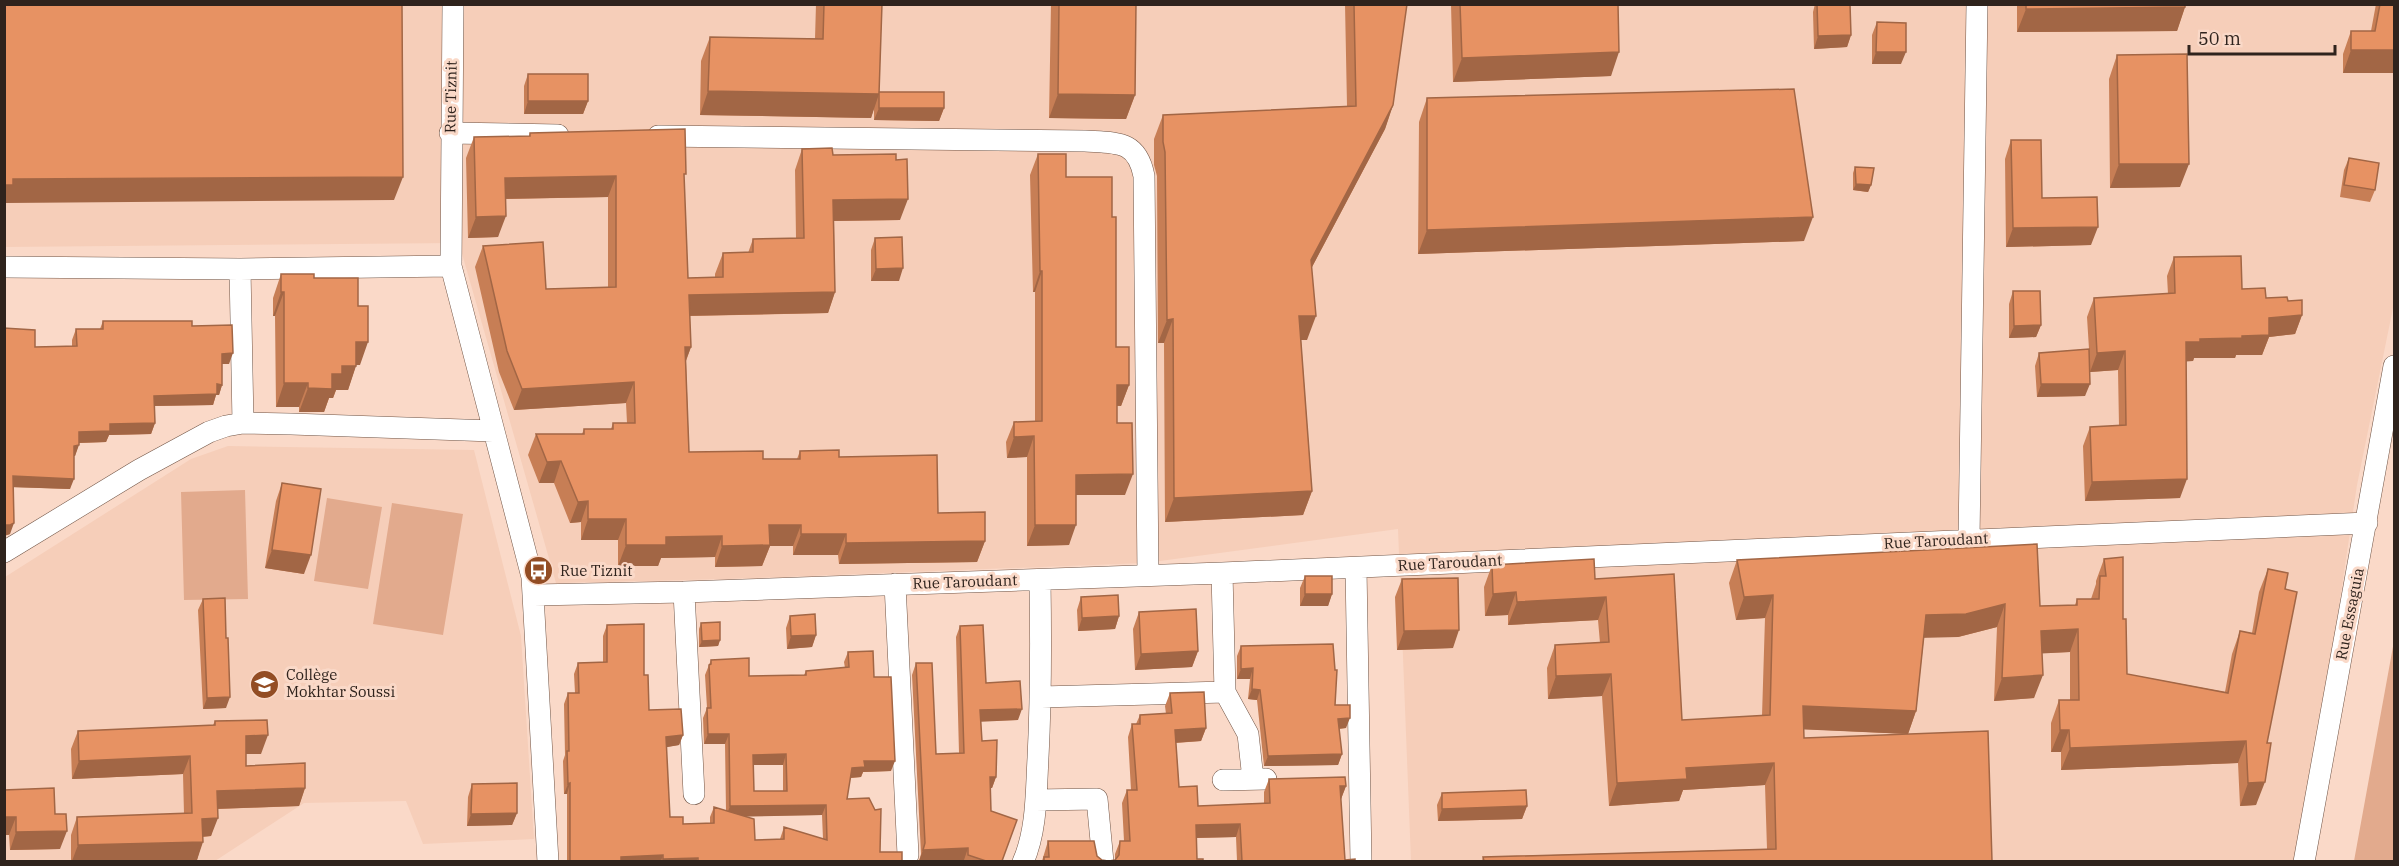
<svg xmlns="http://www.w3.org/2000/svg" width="2399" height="866" font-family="'IBM Plex Serif',serif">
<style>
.built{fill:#f6ceb9}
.green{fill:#e2aa8d}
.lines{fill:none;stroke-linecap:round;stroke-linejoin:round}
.minor-casing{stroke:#705445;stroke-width:22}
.minor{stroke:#fff;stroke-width:21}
.wall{fill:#c77e55;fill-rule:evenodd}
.shaded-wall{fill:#a26645}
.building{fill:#e79263;stroke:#a26645;stroke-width:1.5;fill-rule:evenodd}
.labels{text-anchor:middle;stroke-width:6;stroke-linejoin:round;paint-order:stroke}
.street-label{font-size:15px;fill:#2f231d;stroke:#fad9c8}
.poi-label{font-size:15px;fill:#2f231d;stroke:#fad9c8;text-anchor:start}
</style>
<rect width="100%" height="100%" fill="#fad9c8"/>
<path class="built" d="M4,5H2394V303L2357,485L2301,861H1411L1398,529L1145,563L726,579L556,583L459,243L5,247Z
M228,446L474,450L521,636L534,839L423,844L406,801L304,803L215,861L5,862V577L191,459Z"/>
<path class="green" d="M245,490L248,599L184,600L181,492Z
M327,498L382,507L368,589L314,581Z
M392,503L463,514L443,635L373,624Z
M2394,641V861H2354Z"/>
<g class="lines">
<defs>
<path id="minor" d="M453,4L451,266L532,577L548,862
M450,133L558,135
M658,136L1085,141C1117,143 1137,140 1144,176L1148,575
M4,267L240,269L451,266
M240,269L243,423
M1969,539L1977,4
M4,552L139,470L209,432L226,426L243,423L291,424L493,431
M1356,568L1361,862
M1222,573L1225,692L1248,734L1253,779
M895,584L908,855
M684,592L694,794
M534,595L684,592L1222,573L2367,523
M1041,697L1225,692
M1223,780L1266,779
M1036,800L1097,799L1103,862
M1023,862C1037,830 1036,793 1038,758C1041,699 1041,640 1040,580
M2304,862L2394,366"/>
</defs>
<use href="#minor" class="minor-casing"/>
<use href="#minor" class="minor"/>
</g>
<path class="wall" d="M816,4H882L879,92L944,108L939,121L874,120V108L871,118L700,115L701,61L710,37L815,39Z
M1051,4H1136L1135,95L1126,119L1049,118Z
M1345,4H1407L1393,105L1385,129L1312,267L1307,340H1301L1312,491L1303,515L1165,522L1164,343H1158L1157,176L1154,165V139L1163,115L1347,106Z
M1451,4H1618L1611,76L1453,82Z
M1815,4H1850L1851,35L1847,47L1814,49L1813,12Z
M2017,4H2185V7L2177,31L2017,32Z
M2376,4H2394V73H2343V54L2351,31H2371Z
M1877,22L1901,64H1872V35Z
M2117,55L2180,187L2110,188L2109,79Z
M528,74L588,101L583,114H524V86Z
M1427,98L1804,241L1418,254L1419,122Z
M530,133L684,181L688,278L715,277V274L723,253H748L753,239L796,238L795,170L802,149L833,155L900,220L834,221L835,292L828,313L689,316L691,347L686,361L689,452L763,459H797L800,451L839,457L985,541L977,562L839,564L838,555H793V546H770L762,566L715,567V557L661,558L658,566H618V540H581V522L570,523L554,483H539L528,455L536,434H582L584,429H611L613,423H627L626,403L514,410L499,372L475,267L483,246L546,289L608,287V197L505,199L498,237L468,238L466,158L474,137L529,136Z
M2011,140L2042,198L2091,245L2006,247L2005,159Z
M1038,154L1112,217L1116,347L1129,385L1121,406H1117V423L1125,495H1076L1069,545L1027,546V457L1007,458L1006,442L1014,422L1035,421V292H1033L1030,175Z
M2349,158L2375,190L2370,202L2340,197L2344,170Z
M1855,167L1871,185L1868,192L1853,190V173Z
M875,238L899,281H871V250Z
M2174,257L2242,289L2266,298L2288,301L2302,315L2295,334L2269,337L2262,355H2236L2235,358H2194L2193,361H2186L2180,498L2085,501L2083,446L2090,427L2119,426L2118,370L2090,372L2089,358L2085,396L2037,397L2035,366L2039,353L2089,349L2087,317L2094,298L2168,294L2167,276Z
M281,274L314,278L360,365H356L348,390H336L333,398H329L324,412H299V407H276L275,316H273V298Z
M2013,291L2041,325L2036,337L2009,338V304Z
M103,321L192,326L229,364H222V385L219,395H216L213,405L154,406L155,423L151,434L109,435L106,442L79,443L75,456H74L70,489L13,487L10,534L4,536V328L35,347L72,346V340L76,329H100Z
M282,483L304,574L265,568L276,501Z
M2104,559L2123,619L2127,674L2225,692L2232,654L2240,631L2252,633L2259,592L2268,569L2285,589L2267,743L2256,805L2240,806L2238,763L2061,770V752H2051V723L2059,700H2070V652L2042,653L2034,698L1994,701L1997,627L1958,637H1924L1916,711L1908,734L1803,729L1804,738L1992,861H1482L1483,857L1767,849L1765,785L1683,790L1679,801L1609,806L1602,696L1548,699L1547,668L1555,645L1600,643L1598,620L1508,625V615L1485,616L1484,587L1492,565L1595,579L1682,720L1762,716L1765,618L1736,620L1729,583L1737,560L2040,606L2075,605L2077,599H2091L2096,584V581Z
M1305,576L1332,594L1328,606H1300V588Z
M1402,579L1453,648L1397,650L1395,597Z
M1081,597L1119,616L1115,629L1078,631L1077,610Z
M203,599L226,708L203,709L198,610Z
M1139,612L1198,651L1192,667L1135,670L1133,629Z
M790,616L816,635L812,647L787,649L786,628Z
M701,623L720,640L718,646L699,647V629Z
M607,625L644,675L649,710L683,735L679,745L666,747L670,817L683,824L710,823V817L714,807L726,811L725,744H704L703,718L707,708L705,675L711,660L749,676L804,675L806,671L845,668L844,662L848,652L874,677L891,771L863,772L861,777L850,778L847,799L880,852L902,861H567V794H564L563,761L565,755L564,704L568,693H575L574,674L578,663L603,662V636ZM753,765H783V791H754ZM822,815L823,839L784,827L780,839L755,840L746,816Z
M960,626L986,683L1018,720L981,721L982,741L996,777L992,788H991V811L1002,861H964V860L919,861L921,854L912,675L916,663L936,754L959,753L956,637Z
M1241,646L1335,705L1346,728L1339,729L1342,754L1338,765L1264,766L1257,700L1248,699L1250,679H1237V656Z
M1170,693L1206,728L1201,741L1176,743L1179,787L1198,806L1264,803V792L1269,779L1346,786L1341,799H1340L1345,860L1355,861H1237L1236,837L1196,838L1115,859V854L1120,841H1124L1122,803L1127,790H1131L1128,737L1132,724H1136L1140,715L1166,714L1165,706Z
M215,721L261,754H246V766L305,788L299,806L218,809L211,836L203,837L197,860L145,861H71V835L77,817L184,814L183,774L72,779L71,749L78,731L213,725Z
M472,784L517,813L512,825L467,826L468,797Z
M4,790L55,814L60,849L10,850L9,835H4Z
M1442,793L1527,806L1522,819L1438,821L1437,805Z
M1048,841L1097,856L1102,860L1108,861H1042Z"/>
<path class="shaded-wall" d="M2185,7L2177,31L2017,32L2026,9Z
M1851,35L1847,47L1814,49L1818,36Z
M2351,50H2394V73H2343Z
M1619,52L1611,76L1453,82L1462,58Z
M1876,52H1906L1901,64H1872Z
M708,91L879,94L871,118L700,115Z
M1058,94L1135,95L1126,119L1049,118Z
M528,101H588L583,114H524Z
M1393,105L1385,129L1303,284L1311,260Z
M879,108H944L939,121L874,120Z
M2119,164H2189L2180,187L2110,188Z
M616,176L608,197L497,199L505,178Z
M403,177L394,200L6,203L4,207V185L13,179Z
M1856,184L1871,185L1868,192L1853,190Z
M908,199L900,220L826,221L833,200Z
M506,216L498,237L468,238L476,217Z
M1813,217L1804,241L1418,254L1427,230Z
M2098,227L2091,245L2006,247L2013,228Z
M903,268L899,281H871L876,269Z
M1040,271H1042L1035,292H1033Z
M281,292H284L275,316H273Z
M835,292L828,313L681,316L689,295Z
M2302,315L2295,334L2269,337L2262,355H2236L2235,358H2194L2193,361L2179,362L2186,342L2200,339L2242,336L2269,318Z
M1299,316H1316L1307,340H1291Z
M1173,319L1164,343H1158L1167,320Z
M2041,325L2036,337L2009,338L2014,326Z
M356,342H368L360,365H347Z
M685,347H691L683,368Z
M2125,351L2118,370L2090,372L2097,353Z
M233,353L229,364H218L222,354Z
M342,366H356L348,390H336L333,398H329L324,412H299L308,388L332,374Z
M634,382L626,403L514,410L522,389Z
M284,383H308L299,407H276Z
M217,384L222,385L219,395H216L213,405L150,406L154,396Z
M2041,384H2090L2085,396L2037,397Z
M1117,385H1129L1121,406L1110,405Z
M155,423L151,434L109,435L106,442L75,443L79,432L110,424Z
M1034,436L1027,457L1007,458L1014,437Z
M79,445L75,456H70L74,446Z
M561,461L554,483H539L547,462Z
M1133,474L1125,495H1069L1076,475Z
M13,476L74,479L70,489L9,487Z
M2187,479L2180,498L2085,501L2092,482Z
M1312,491L1303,515L1165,522L1174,498Z
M588,501L581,522L570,523L578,502Z
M588,519H626L618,540H581Z
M14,523L10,534L4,536V525Z
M769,525H801L793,546H770L762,566L715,567L722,546Z
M1035,525H1076L1069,545L1027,546Z
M801,534H846L838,555H793Z
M722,536L715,557L661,558L658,566H618L626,545L666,537Z
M985,541L977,562L839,564L846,543Z
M272,550L311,555L304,574L265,568Z
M1516,592L1508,615L1485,616L1493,594Z
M1305,594H1332L1328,606H1300Z
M1773,595L1765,618L1736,620L1744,597Z
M1606,597L1598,620L1508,625L1517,602Z
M2005,604L1997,627L1958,637L1918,638L1926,615Z
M1119,616L1115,629L1078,631L1082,618Z
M2078,629L2070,652L2032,654L2041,631Z
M1459,630L1453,648L1397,650L1404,631Z
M816,635L812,647L787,649L791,636Z
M720,640L718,646L699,647L702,641Z
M1198,651L1192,667L1135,670L1141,654Z
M1253,668L1250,679H1237L1241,669Z
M1611,674L1602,696L1548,699L1556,676Z
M2043,675L2034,698L1994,701L2002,678Z
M1252,689L1260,690L1257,700L1248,699Z
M230,697L226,708L203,709L207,698Z
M1803,706L1916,711L1908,734L1795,729Z
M1022,709L1018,720L976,722L980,710Z
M1350,718L1346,728L1335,729L1338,719Z
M1206,728L1201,741L1171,743L1175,730Z
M2060,730H2069L2061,752H2051Z
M708,734H729L725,744H704Z
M268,735L261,754H239L246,736Z
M683,735L679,745L662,748L666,737Z
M2246,741L2238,763L2061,770L2070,748Z
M786,754L783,765H749L753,755Z
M1342,754L1338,765L1264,766L1268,756Z
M190,756L183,774L72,779L79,761Z
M864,761H895L891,771L863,772L861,777L849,778L852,768Z
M1774,763L1765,785L1683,790L1679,801L1609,806L1617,783L1686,768Z
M990,777H996L992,788H986Z
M2265,782L2256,805L2240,806L2248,783Z
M570,783L567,794H564L568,784Z
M1340,786H1346L1341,799H1335Z
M305,788L299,806L211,809L217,791Z
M826,805L822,815L726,817L730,806Z
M1527,806L1522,819L1438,821L1442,809Z
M517,813L512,825L467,826L471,814Z
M4,817H16L9,835H4Z
M218,818L211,836L196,837L202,819Z
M1240,824L1236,837L1191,838L1196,825Z
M67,831L60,849L10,850L16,832Z
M203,842L197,860L145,861H72L78,845Z
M968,848L964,860L919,861L923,850Z
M663,855L661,861H619L621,857Z
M698,858L696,861H662L663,859Z"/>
<path class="building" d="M4,4H402L403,177L13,179V185H4Z
M824,4H882L879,94L708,91L710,37L823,39Z
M1059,4H1136L1135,95L1058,94Z
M1354,4H1407L1393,105L1311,260L1316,316H1299L1312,491L1174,498L1173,319L1167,320L1165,152L1163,142V115L1356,106Z
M1460,4H1618L1619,52L1462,58Z
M1817,4H1850L1851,35L1818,36Z
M2026,4H2185V7L2026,9Z
M2380,4H2394V50H2351V31H2375Z
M1877,22L1906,23V52H1876Z
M2187,54L2189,164H2119L2117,55Z
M528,74H588V101H528Z
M1794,89L1813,217L1427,230V98Z
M879,92H944V108H879Z
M685,129L686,174H684L688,278L723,277V253L753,252V239L804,238L802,149L832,148L833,155L896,154V160L907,159L908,199L833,200L835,292L689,295L691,347H685L689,452L763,451V459H800V451L839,450V457L937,455L938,513L985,512V541L846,543V534H801V525H769L770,545L722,546V536L666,537V545H626V519H588V501L578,502L561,461L547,462L536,434H584V429H613V423H635L634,382L522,389L507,351L483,246L543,242L546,289L616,287V176L505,178L506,216L476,217L474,137L530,136V133Z
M2011,140H2041L2042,198L2097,197L2098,227L2013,228Z
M1038,154H1066V177H1112V217H1116V347H1129V385H1117V423H1132L1133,474L1076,475V525H1035L1034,436L1014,437V422L1042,421V271H1040Z
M2349,158L2379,163L2375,190L2344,185Z
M1855,167L1874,168L1871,185L1856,184Z
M902,237L903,268L876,269L875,238Z
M2241,256L2242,289L2265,288L2266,298L2287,297L2288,301L2302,300V315L2269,318V335L2242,336V338L2200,339V342H2186L2187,479L2092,482L2090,427L2126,425L2125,351L2097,353L2094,298L2175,293L2174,257Z
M281,274H314V278H358V306H368V342H356V366H342V374H332V389L308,388V383H284V292H281Z
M2013,291H2040L2041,325L2014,326Z
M103,321H192V326L232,325L233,353L222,354V385L217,384V394L154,396L155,423L110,424V431L79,432V445L74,446V479L13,476L14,523L10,525H4V328L35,330V347L77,346L76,329H103Z
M2089,349L2090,384H2041L2039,353Z
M282,483L321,489L311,555L272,550Z
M2037,544L2040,606L2077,605V599H2099L2100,576H2106L2104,559L2123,557V619H2126L2127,674L2228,693L2240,631L2255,634L2268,569L2288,573L2285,589L2297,592L2267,743H2271L2265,782L2248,783L2246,741L2070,748L2069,730H2060L2059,700H2079L2078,629L2041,631L2043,675L2002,678L2005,604L1966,614L1926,615L1916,711L1803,706L1804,738L1988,731L1992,861H1484L1483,857L1776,849L1774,763L1686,768L1687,779L1617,783L1611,674L1556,676L1555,645L1609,642L1606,597L1517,602L1516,592L1493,594L1492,565L1594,559L1595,579L1674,574L1682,720L1770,715L1773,595L1744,597L1737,560Z
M1305,576H1332V594H1305Z
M1458,578L1459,630L1404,631L1402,579Z
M1118,595L1119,616L1082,618L1081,597Z
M225,598L226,638H228L230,697L207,698L203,599Z
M1196,609L1198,651L1141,654L1139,612Z
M815,614L816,635L791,636L790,616Z
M720,622V640L702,641L701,623Z
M644,624V675H648L649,710L681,709L683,735L666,737L670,817H683V824L714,823V807L754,819L755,840L784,839V827L827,840L826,805L730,806L729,734H708L707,708H711L709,665L711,664V660L749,658V676L806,675V671L849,667L848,652L873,651L874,677H891L895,761H864L865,767L852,768L847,799L869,798L875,810L881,809L880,852H902V861H698V858L663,859V855L621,857V861H570V783L568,784L567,751H569L568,693H579L578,663L607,662V625ZM786,754L787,791H754L753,755Z
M983,625L986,683L1020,681L1022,709L980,710L982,741L997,740L996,777H990L991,811L1017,820L1002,861H986L968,855V848L923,850L925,843L916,663H932L936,754L964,753L960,626Z
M1333,644L1335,670H1337L1335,705H1350V718L1338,719L1342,754L1268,756L1260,690L1252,689L1253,668L1241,669V646Z
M1204,692L1206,728L1175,730L1179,787L1197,786L1198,806L1270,803L1269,779L1345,777L1346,786H1340L1345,860L1355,859V861H1242L1240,824L1196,825L1197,859H1203V861H1109L1115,860L1119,855L1120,841H1130L1127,790H1137L1132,724H1140V715L1172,713L1170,693Z
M267,720L268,735L246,736V766L305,763V788L217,791L218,818L202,819L203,842L78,845L77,817L192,813L190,756L79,761L78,731L215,725V721Z
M517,783V813L471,814L472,784Z
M54,788L55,814H66L67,831L16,832V817H4V790Z
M1526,790L1527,806L1442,809V793Z
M1048,841H1094L1097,856L1102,860L1108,861H1044V857H1049Z"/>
<defs>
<symbol id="bus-disc" viewBox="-11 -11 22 22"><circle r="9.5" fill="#934d24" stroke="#fad9c8"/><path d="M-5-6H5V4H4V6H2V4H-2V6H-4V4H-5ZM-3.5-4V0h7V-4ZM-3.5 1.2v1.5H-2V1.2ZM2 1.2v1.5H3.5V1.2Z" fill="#fff"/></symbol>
<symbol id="university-disc" viewBox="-11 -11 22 22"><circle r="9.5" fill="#934d24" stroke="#fad9c8"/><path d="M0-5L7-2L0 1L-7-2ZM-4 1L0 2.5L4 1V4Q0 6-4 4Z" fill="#fff"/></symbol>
</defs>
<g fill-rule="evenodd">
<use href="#bus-disc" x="522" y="554" width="33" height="33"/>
<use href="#university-disc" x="248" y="668" width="33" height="33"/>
</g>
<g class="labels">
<g class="street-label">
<text transform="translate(451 97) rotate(-89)" y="5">Rue Tiznit</text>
<text transform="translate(1936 541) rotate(-3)" y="5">Rue Taroudant</text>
<text transform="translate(1450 563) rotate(-3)" y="5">Rue Taroudant</text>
<text transform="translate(965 582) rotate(-2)" y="5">Rue Taroudant</text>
<text transform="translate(2350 614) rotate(-79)" y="5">Rue Essaguia</text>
</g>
<g class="poi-label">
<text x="560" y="576">Rue Tiznit</text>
<text x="286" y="680">Collège<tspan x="286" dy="17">Mokhtar Soussi</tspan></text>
</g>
</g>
<rect width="2399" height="866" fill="none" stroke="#2f231d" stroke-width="12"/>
<path d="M2189 45v9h146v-9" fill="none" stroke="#2f231d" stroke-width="3"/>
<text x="2198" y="45" font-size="18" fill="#2f231d" stroke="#fad9c8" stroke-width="4.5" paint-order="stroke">50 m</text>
</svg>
